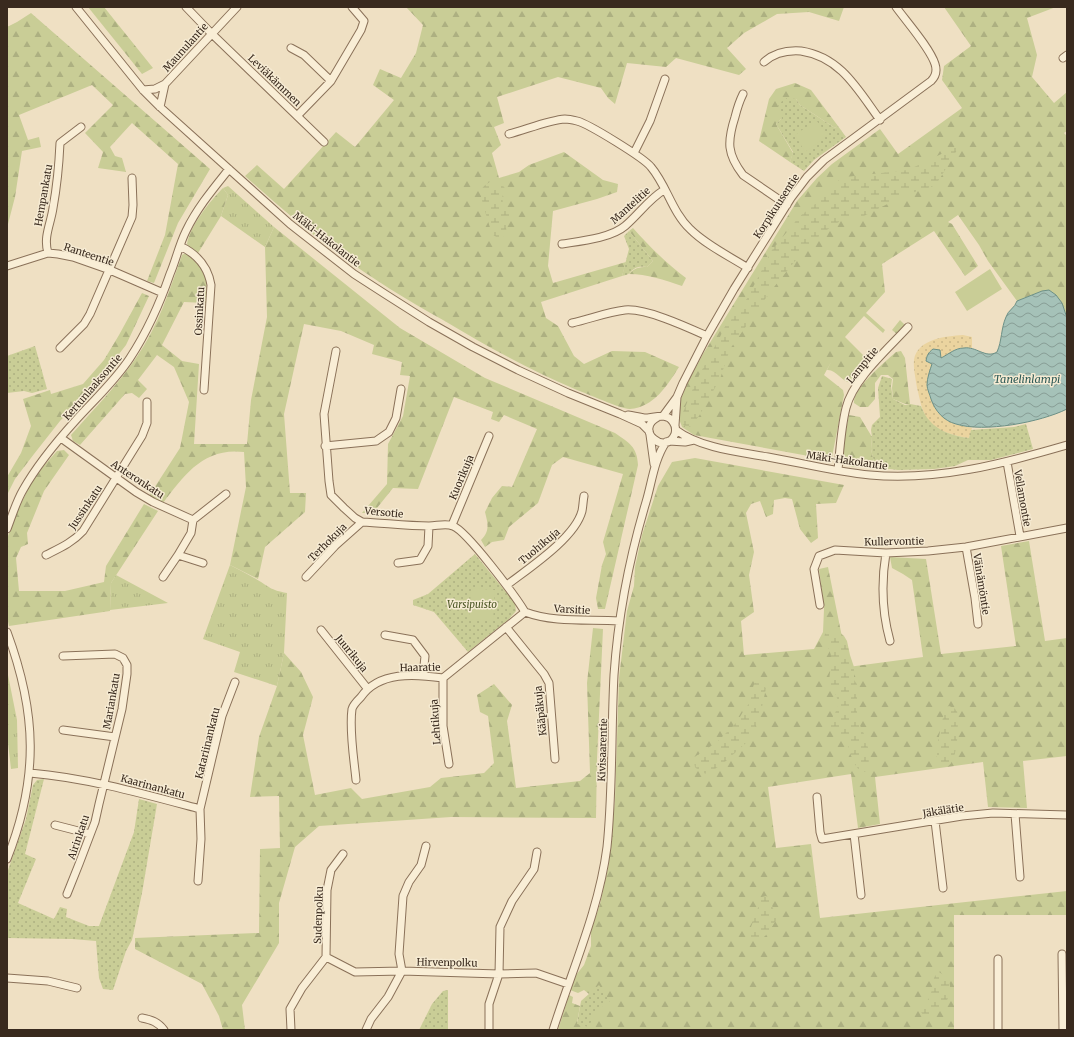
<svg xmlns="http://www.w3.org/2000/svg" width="1074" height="1037" font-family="Merriweather,serif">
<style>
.grass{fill:url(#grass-tufts)}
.forest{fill:url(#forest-firs)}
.wetland{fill:url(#wetland-marsh)}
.sand{fill:url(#sand-dots)}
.park{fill:url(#park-dots)}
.garden{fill:#c9cd96}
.water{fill:url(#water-waves);stroke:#6c9086}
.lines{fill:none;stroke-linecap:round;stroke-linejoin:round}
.minor-casing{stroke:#8a7159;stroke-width:9}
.minor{stroke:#f9eed6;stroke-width:7}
.labels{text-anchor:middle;stroke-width:3;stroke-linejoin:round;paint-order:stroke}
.street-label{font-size:10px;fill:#392a1e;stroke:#f6ebd3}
.park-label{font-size:10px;font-style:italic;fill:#4b5624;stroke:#f6ebd3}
.water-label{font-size:11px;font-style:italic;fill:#2d5955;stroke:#f6ebd3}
</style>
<defs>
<pattern id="grass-tufts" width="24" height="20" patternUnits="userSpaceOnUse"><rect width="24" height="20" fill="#c9cd96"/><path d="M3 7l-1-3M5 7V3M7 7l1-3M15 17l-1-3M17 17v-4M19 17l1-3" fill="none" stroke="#adb081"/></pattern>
<pattern id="forest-firs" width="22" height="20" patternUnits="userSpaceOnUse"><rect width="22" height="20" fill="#c9cd96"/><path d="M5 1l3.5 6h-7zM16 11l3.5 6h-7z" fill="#adb081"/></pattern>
<pattern id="wetland-marsh" width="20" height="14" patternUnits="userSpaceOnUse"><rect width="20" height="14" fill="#c9cd96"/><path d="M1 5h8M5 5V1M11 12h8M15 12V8" fill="none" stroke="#adb081"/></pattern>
<pattern id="sand-dots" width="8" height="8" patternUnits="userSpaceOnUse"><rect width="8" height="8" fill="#ebd49f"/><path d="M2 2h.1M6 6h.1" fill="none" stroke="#cab688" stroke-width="1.8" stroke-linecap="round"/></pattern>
<pattern id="park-dots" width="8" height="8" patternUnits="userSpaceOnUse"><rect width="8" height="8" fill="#c9cd96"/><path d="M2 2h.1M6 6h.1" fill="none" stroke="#adb081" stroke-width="1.8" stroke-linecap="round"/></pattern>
<pattern id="water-waves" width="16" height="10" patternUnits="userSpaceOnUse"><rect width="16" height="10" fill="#a5c2b8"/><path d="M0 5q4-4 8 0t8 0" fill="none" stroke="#879e95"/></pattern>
</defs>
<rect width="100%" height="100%" fill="#efe0c3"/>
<path class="grass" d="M228,186L274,227L265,247L221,216L228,195L223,188Z
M230,565C239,570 248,574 256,579C270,587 270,590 287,593L284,653L277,686L234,672L240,652L203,639Z
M116,575L168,603L110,610L111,583Z
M7,670L17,720L18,768L11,769L7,734Z"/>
<path class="forest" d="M88,7H104L153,68L142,74Z
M406,7H844L839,21L809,12L777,14L744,33L727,48L746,69L739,75L676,58L666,67L627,63L615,104L608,98L601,88L558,77L497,97L504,123L494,127L501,145L492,153L499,178L519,172L529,165L564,152L603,180L618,184L617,192L597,199L553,211L548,266L553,283L626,262L622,276L541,302L546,318L558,326L574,356L584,364L612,351L645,352L679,367C667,386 654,407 630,409C623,410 586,393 577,390C530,370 486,346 443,320C405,299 368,276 333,250C303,227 274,202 245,176L257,165L284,189L336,132L355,147L394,100L373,85L380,69L401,78L416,53L423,25Z
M944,7H1056L1027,18L1037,55L1032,77L1054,103L1067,92V131L1064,133L1067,136V318L1062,303L1042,291L1017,301L988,261L979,245L958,215L948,222L952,224L978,266L965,276L934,231L882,264L885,292L866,313L885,330L883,333L864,316L845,337L871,363C867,368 862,377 856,381C844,388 838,369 827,370L831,362L824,375L843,390L844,395L832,457L825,459L694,435L682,427L679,419L680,401L688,382L703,354L797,201L817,178L832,164L880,129L898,154L962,108L942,80L944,66L971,46Z
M31,13L210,169L178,223L154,283L147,281L165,235L178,164L132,123L110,147L115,156L122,158L126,172L98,168L103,152L85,133L113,105L92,85L19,115L28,140L39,137L41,147L22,151L15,197L7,228V27L17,22Z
M795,83L811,90L838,126L835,128L800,105L796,99L782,118L776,124L793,153L790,162L759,141L769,99L776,89Z
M223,188L228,195L221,216L198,253L191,250L187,244C190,226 210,201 223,188Z
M274,227L400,328L485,378L615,433C629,443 637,446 638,465L605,609H598L596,598L602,565L606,554L603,542L623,474L563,457L552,465L538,503L509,527L504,540L492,542L485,547L481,540C490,531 488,524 485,512L492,498L502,486L512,487L537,429L504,415L499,422L491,419L493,412L454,397L418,489L393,488L373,513H362L387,484L388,444L403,416L410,376L400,375L402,362L372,354L374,345L341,331L304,324L284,414L290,493H306L305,512L265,547L258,579L230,565L246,487L244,452C204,447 184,475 163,503L149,496L180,448L189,402L174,367L157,355L138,380L147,389L139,398L132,393L125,394L80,445L73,441L71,435C93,410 117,386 136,358C158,327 170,289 182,255L186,253C207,271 208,276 206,303L184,302L162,345L182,361L199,364L194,444H247L251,400L267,317L265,247Z
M633,228C650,247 666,263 686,278L682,286C664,280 647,274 629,274C634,268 639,267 647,267L653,261L629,231Z
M142,293L149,296L126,345L98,381L60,421L34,454L15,479L7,495V477L21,453L31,426L23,399L50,390L51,394L83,384L104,360L119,335Z
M900,320L906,326L898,335L892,330Z
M901,351L905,358L910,404H905L893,399L892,388L893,379L888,375H881L875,383V399L868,407H860L854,403C853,388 885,362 896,352Z
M849,415L860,417L872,437L871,449L874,462L873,467H853L845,464C841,448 846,431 849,415Z
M64,450L69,455L44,491L27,533L28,544L21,547L16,558L19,591H65L104,582L106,566L144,504L158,511L111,583L110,611L9,626L7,617L8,536L18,510L29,487L41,469L57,451Z
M695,458L844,485L836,503L816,504L818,538L811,543L800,529L792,499L785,498L774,500L773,514L766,517L760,501L751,504L746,513L754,552L749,575L754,612L741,621L744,655L814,649L823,632L824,609L819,569L828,567L848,667L923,657L912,580L903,574L892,568L890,557L926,559L941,654L1016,646L1001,546L1029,541L1045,641L1067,638V756L1023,761L1027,808L988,807L983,762L875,777L880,824L858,828L851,774L768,787L776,848L811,844L820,918L1067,891V915H954V1030H558L569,995L573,997L572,1003L580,1006L577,1023L591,993L589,994L584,990L578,993L570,990L576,975L584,965L591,946V931L600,904L608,868L615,800L619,678L627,611L634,586L635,567L642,535L658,486L672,462Z
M593,628L603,629L597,759L596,818L451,817L319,826L295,847L279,903V943L242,1005L245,1030H223L219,1016L202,984L135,949V938L259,933L260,849L280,848L279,796L250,797L259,737L277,686L284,653L301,672L313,697L303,735L315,795L351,788L362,799L430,787L441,778L484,773L494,763L488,716L480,712L477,695L494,684L512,705L507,721L516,788L580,781L590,773L587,683Z"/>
<path class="wetland" d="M960,145L939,180L931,187L905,195L862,217L846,218L832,226L808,245L770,292L730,349L720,379L699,416L691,426L686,428L682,423L681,417L697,379L720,337L724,328L737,313L748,297L772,250L800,216L813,206L839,180L845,177L908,170Z
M491,181C500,182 503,184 507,192L503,194C500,209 512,210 510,219C509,222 507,226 506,229L508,233C504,239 497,239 492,234L483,205L480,191L484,186Z
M836,629L844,636L847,641L850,655L854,667V680L857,684V719L865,736L866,744L868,747L869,766L866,771L862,773C857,768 854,764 852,758C849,751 849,744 844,738C840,733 832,734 830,728C828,721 836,714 837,708C840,696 832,691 830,682C828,675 832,668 832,661C831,652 827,645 824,638L825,634L831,630Z
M757,682L766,688L761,712L754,731L747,742L726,761L715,769L707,774L700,772L695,767L693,758L717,742L737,722L744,710L751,701V694L754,684Z
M949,706L954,708L957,711C959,721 959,784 937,762V746L945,708Z
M766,896L771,899C771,908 776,911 777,919C770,929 765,943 751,940L748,935L762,897Z
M939,972C942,974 947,977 949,981C954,996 941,1013 929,1019L924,1017L920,1010C923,1005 930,999 931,993C934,984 931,978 939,972Z"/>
<path class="sand" d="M963,335L972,337V348L956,349L932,364L927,385L934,406L939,414L955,424L972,428L969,438C955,436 938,432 928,420C921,410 920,399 917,388C916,380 913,368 914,360C917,339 946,336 963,335Z"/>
<path class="park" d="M787,98L796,99L800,105L835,128L838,126L846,137L814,160L804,171L790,162L793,152L776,124L782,118L778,104Z
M629,231L653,261L647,267C643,267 638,266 634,269C628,273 631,274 622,276L629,249L624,236Z
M35,346L47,389L32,393L24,391L7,393V356Z
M882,376L892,379L891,386L893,399L905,405L910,404L921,406C923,411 926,417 929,420C939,432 954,436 969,438L971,430L1014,427L1026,424L1033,449L991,460H968L955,466L934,469L898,470L873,467L874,462L871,449L872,437L871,430L872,425L880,417L878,388Z
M475,554L515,603L516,611L509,619L468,652L434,612L413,605V600L428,594Z
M44,779L25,854L36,859L18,903L54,919L60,907L67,909L66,917L89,926H99L134,832L139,799L157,804L142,893L132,940L126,951L113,990L103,989L99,978L96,941L72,939L7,938V873L26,819L33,785L37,780Z
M599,985L610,1001L594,1013L589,1027L577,1024L581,1001Z
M448,990V1030H419L432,1004L443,991Z"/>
<path class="garden" d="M816,120L828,135L805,152L795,135Z
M990,269L1002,289L967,311L955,292Z
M471,588L495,590L493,621L469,619Z"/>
<path class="water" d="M1049,290L1056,295L1062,303L1067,318V409C1041,422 984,433 956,424C944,421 935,411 931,399C930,395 927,389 927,385C927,378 930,370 932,364L926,361C927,355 928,353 933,349L940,350L941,358C949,354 955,348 964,348C976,346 986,359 997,352C1002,341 1001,328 1006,317C1008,310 1015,308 1017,301L1042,291Z"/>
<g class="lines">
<defs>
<path id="minor" d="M76,7L143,90L160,107L290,224L354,274L385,294L429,322L473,347L518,370L568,393L620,414L642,424L649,431
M186,7L211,33L324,142
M291,48L304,55L331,81
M1063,58L1067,55
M764,62C774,53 787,50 801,51C841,57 858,90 880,120
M143,90L155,89L165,84L237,7
M743,94C739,102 737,109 735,117C727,142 727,154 743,175L787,205
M160,107L165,84
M297,116L331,81L361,30L364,21L352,7
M509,134C525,130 549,120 565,119C569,119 573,120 577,121C589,124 644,158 651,167C667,186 672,212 690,229C706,245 729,256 748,268
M634,153L650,121L665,79
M562,244C581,241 611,238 625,226C639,214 649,199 664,190
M180,246C197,254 208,267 211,285L204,390
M48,253C43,237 51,223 53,208C57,186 59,165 60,143L81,127
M7,266L48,253L58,254L73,257L110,270L163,293
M572,323C590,319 607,312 625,310C646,308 687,327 707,336
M60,348L84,324L90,314L132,217L133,205L132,178
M336,351L324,414L329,481L331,495L344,508L355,518L362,522C384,523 407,526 429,526C437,526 446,523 453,526C467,531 516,597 525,612
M628,415C634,416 639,417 644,418C654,418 667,412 673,422C676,426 676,430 675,434C666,457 633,430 658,417
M663,416L677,397L683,383L707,336L734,289L791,198L807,177L824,160L931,81C936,76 937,70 935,64C930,48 906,21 896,7
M675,425L677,397
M676,430C700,448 739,452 768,457C802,463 836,472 870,475C938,481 1002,464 1067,445
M650,435L654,464
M61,438L136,492L153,502L193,520L226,494
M669,441L685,442L694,440
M325,446L376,441L389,432L396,418L401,389
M1007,462L1020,536
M838,470C840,449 841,428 846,408C853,379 888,349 908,327
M193,520L191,533L178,555L203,563
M452,525L489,436
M7,529C12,516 16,502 23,490C37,465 57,441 76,420C94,400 115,381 130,358C147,332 160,303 170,274C176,260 179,245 186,231C197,208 213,189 229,169
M966,547L975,598L978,624
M886,553C881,583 882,612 890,641
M46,555C60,548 72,543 83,531L142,436L147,423V402
M398,563L420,560L428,546L429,526
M163,577L178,555
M306,577L335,546L362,522
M507,585C529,568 575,538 582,511C583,506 583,501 584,496
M820,605L814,569L819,556L835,550L886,553L928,551L966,547L1067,528
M525,612C554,623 589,619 619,621
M506,627L544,674L549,683L555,759
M321,630L367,688
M7,632C37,713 39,778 7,859
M385,635L413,640L425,656L423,676
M63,656L115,654L123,658L127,665V674L122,709L99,804L95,822L79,864L67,894
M443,678V726L449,764
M63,730L115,737
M30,773C88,778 144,794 200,809L201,839L198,881
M356,780C354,759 349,730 352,709C353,705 358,700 361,697C379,671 415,674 443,678L525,612
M817,797L820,832L822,839L962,816L993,813L1067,815
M200,809L222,716L235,682
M1015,814L1020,877
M935,821L943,888
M55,825L90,834
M854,834L861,895
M1062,954L1063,1030
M326,957L355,972L402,971L499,974L536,973L568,984
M326,957L327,890L331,870L343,854
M7,978L48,981L77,988
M142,1018C152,1020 158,1022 164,1030
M291,1030L290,1009L302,988L326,957
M366,1030L371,1019L388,997L402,971L399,954L403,896L409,882L421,865L426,846
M489,1030V1004L499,974L500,927L512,901L534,869L537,852
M553,1030C572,970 599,910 607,847C613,790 611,732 614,675C618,616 629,559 646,502C652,482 654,460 666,442
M998,1030V959"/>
</defs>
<use href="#minor" class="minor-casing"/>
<use href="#minor" class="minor"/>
</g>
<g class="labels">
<g class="street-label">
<text transform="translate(185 47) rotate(-48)" y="4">Maunulantie</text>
<text transform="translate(275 80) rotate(44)" y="4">Leviäkämmen</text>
<text transform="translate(43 195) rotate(-80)" y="4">Hempankatu</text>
<text transform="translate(630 205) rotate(-42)" y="4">Mantelitie</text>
<text transform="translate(776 206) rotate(-57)" y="4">Korpikuusentie</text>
<text transform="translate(327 239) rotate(38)" y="4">Mäki-Hakolantie</text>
<text transform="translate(89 254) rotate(18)" y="4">Ranteentie</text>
<text transform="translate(199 311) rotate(-87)" y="4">Ossinkatu</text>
<text transform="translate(862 365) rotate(-51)" y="4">Lampitie</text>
<text transform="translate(92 387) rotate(-49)" y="4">Kertunlaaksontie</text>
<text transform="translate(847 460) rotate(8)" y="4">Mäki-Hakolantie</text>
<text transform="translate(461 477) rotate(-67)" y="4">Kuorikuja</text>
<text transform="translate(138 479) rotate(33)" y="4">Anteronkatu</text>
<text transform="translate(1023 498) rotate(80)" y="4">Vellamontie</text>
<text transform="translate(85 507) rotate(-56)" y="4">Jussinkatu</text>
<text transform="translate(384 512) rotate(5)" y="4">Versotie</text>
<text transform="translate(894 541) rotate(-1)" y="4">Kullervontie</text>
<text transform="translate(327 542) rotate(-45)" y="4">Terhokuja</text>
<text transform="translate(539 546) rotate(-40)" y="4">Tuohikuja</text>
<text transform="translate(982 584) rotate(81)" y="4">Väinämöntie</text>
<text transform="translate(572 609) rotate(3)" y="4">Varsitie</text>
<text transform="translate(352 653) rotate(51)" y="4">Juurikuja</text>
<text transform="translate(420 667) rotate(-1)" y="4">Haaratie</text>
<text transform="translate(111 701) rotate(-80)" y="4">Mariankatu</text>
<text transform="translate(540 711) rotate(-96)" y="4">Kääpäkuja</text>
<text transform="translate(435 722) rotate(-94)" y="4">Lehtikuja</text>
<text transform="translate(207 743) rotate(-76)" y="4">Katariinankatu</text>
<text transform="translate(602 750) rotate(-88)" y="4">Kivisaarentie</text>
<text transform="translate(153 786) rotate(15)" y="4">Kaarinankatu</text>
<text transform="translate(943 810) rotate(-9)" y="4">Jäkälätie</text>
<text transform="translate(78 837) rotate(-71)" y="4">Airinkatu</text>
<text transform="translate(318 915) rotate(-88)" y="4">Sudenpolku</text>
<text transform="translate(447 962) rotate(1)" y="4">Hirvenpolku</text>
</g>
<g class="park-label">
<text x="472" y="608">Varsipuisto</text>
</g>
<g class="water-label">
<text x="1027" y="383">Tanelinlampi</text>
</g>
</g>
<rect width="1074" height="1037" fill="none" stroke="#392a1e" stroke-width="16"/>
</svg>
